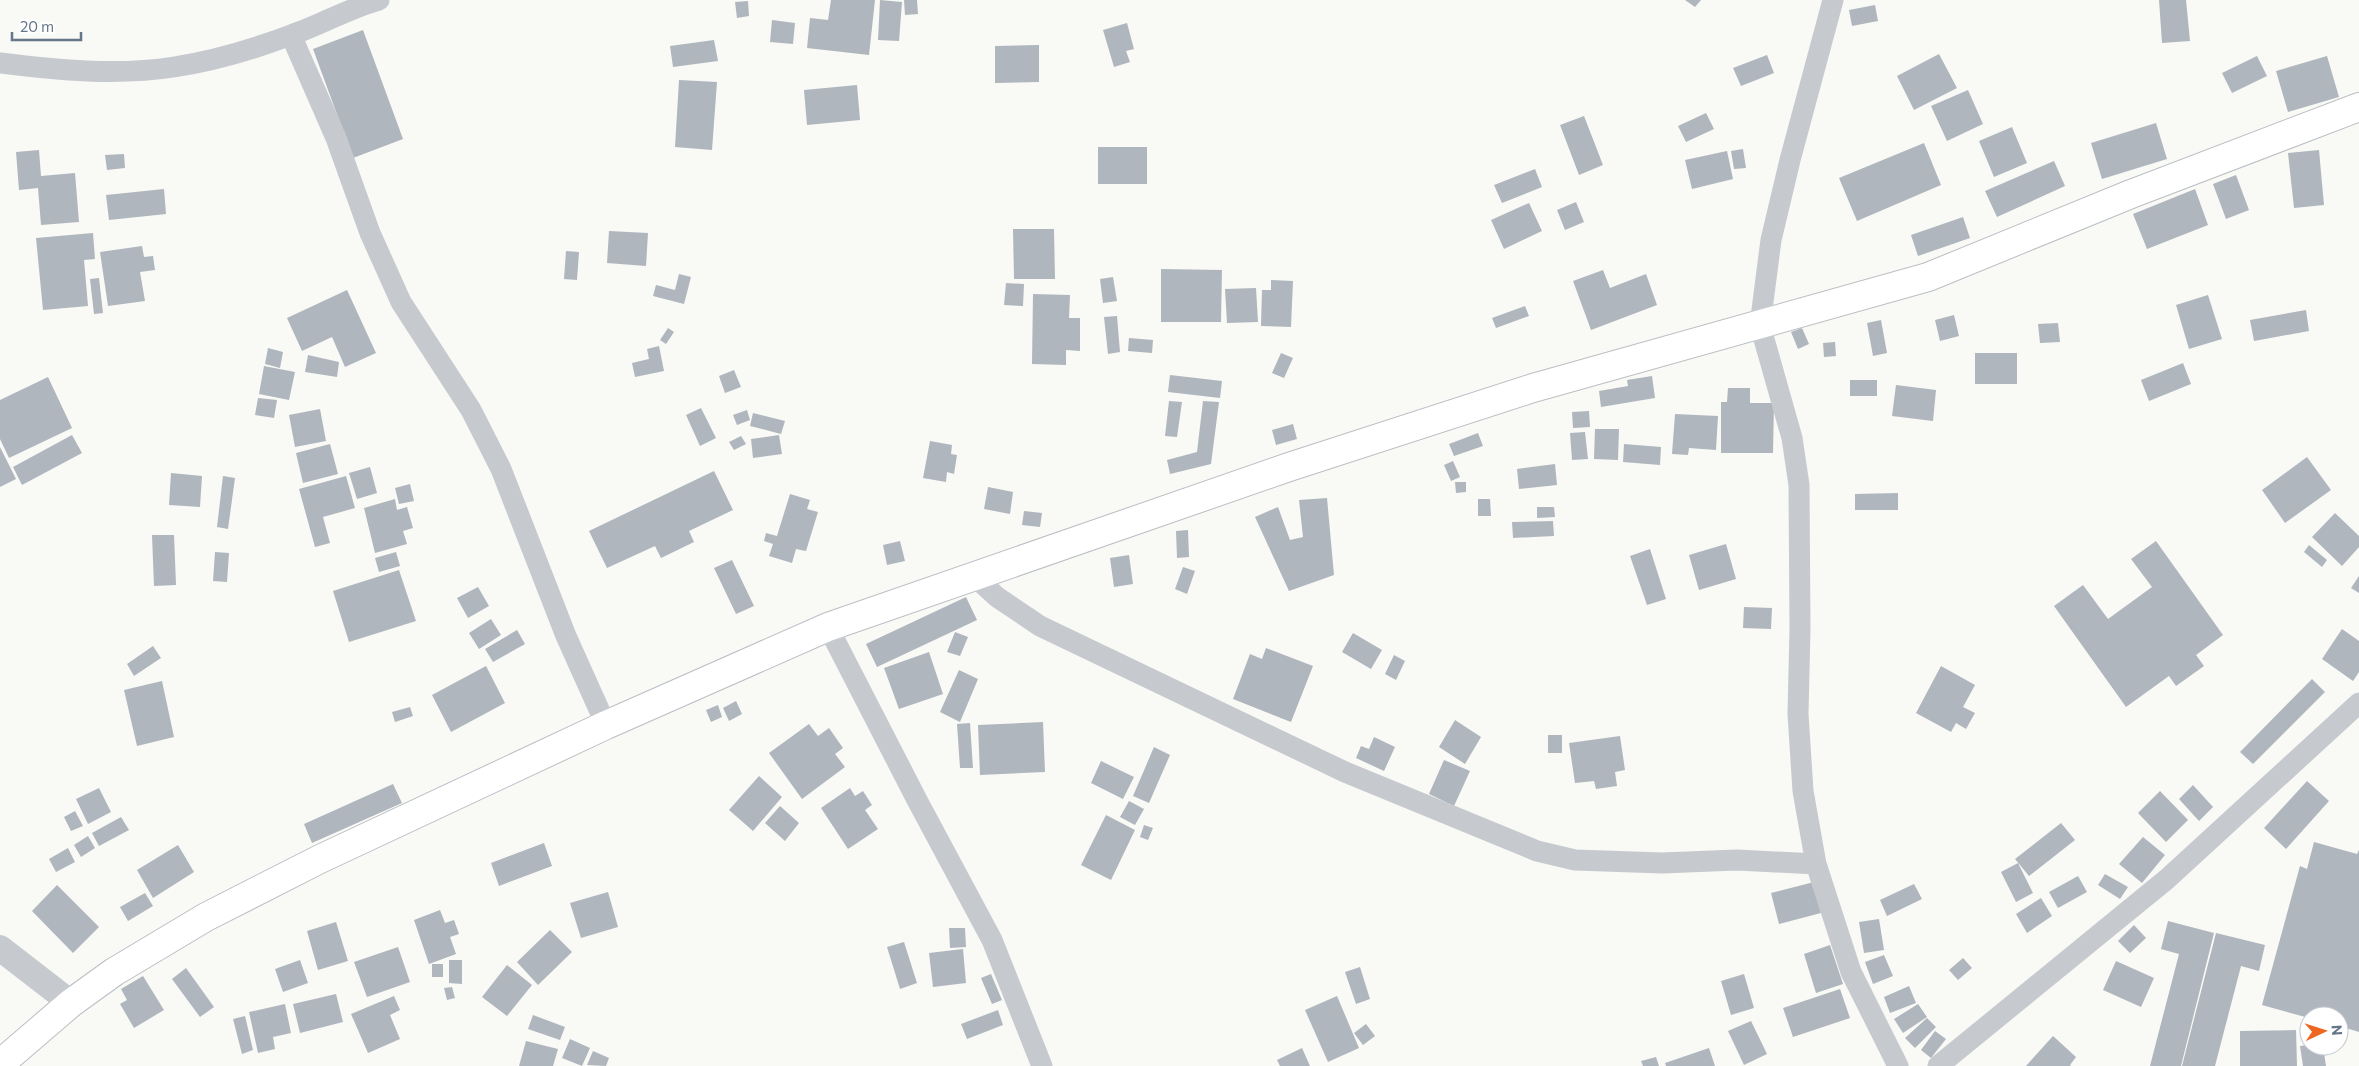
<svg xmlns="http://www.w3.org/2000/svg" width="2359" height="1066" font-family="Commissioner,sans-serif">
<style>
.building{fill:#afb6bd}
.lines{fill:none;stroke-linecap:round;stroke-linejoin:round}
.secondary-casing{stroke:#babfc4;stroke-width:30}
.minor{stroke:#c6c9ce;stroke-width:21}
.tertiary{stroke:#c6c9ce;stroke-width:26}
.secondary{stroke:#fff;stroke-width:28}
</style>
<rect width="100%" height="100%" fill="#f9f9f6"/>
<path class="building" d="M831,0H875L869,55L807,48L810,18L828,20Z
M880,0L902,2L899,41L878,40Z
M904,0H917L918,14L905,15Z
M1685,0H1701L1695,7Z
M2159,0H2186L2190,41L2162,43Z
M748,1L749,16L737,18L735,2Z
M1875,5L1878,21L1852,26L1849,10Z
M772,20L795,23L793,44L770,42Z
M1127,23L1134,49L1126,51L1130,62L1114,67L1103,30Z
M363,30L403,139L353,158L313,49Z
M714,40L718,61L673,67L670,46Z
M1039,45V82L995,83V46Z
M1939,54L1957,88L1914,110L1897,76Z
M1767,55L1774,73L1741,86L1733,68Z
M2257,56L2267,76L2232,93L2222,73Z
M2327,56L2339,97L2288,112L2276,71Z
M679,80L717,82L712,150L675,147Z
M857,85L860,120L807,125L804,90Z
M1968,90L1983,124L1947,141L1931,106Z
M1706,113L1714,129L1686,142L1678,126Z
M1584,116L1603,165L1579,175L1560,125Z
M2156,123L2167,159L2102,179L2091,143Z
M2012,127L2027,163L1994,177L1979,141Z
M1924,143L1941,185L1857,221L1839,178Z
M1098,147H1147V184H1098Z
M1743,149L1746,168L1734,169L1731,151Z
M39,150L41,176L75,173L79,222L41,225L38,188L19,190L16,152Z
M2319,150L2324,205L2294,208L2288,153Z
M1727,151L1733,179L1692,189L1685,160Z
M124,154L125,168L107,170L105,155Z
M2054,161L2065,186L1997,217L1985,191Z
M1535,169L1542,187L1502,203L1494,185Z
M2236,175L2249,210L2226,219L2213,184Z
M164,189L166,214L109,220L106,195Z
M2195,189L2208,225L2147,249L2133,214Z
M1576,202L1584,222L1565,230L1557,210Z
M1529,203L1542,231L1504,249L1491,220Z
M1963,217L1970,238L1918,256L1911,235Z
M1013,229H1054L1055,279H1014Z
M609,231L648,233L646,266L607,263Z
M93,233L95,259L84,260L88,306L43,310L36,238Z
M142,246L144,257L153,256L155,270L140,272L145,301L108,306L100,252Z
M566,251L579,252L577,280L564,279Z
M1161,269L1222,270L1221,322H1161Z
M1603,270L1610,288L1646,274L1657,305L1591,330L1573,281Z
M679,274L691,277L684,304L653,296L656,285L675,290Z
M1113,277L1117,301L1103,303L1100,279Z
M99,278L103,313L94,314L90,279Z
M1271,280L1293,281L1291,327L1261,326L1262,290H1271Z
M1006,283L1024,284L1023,306L1004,305Z
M1256,288L1258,322L1227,323L1225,289Z
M347,290L376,353L345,367L332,337L302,351L287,318Z
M1033,294L1070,295L1069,318H1080V351L1066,350V365L1032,364Z
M2208,295L2222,339L2189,349L2176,305Z
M1525,306L1529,316L1496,328L1492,318Z
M2306,310L2309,331L2254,341L2250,320Z
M1954,315L1959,336L1940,341L1935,320Z
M1117,316L1120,352L1108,354L1104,317Z
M1881,320L1887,353L1873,356L1867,323Z
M2058,323L2060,342L2040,343L2038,324Z
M668,328L674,332L666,344L660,340Z
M1802,328L1809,344L1798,349L1791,332Z
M1129,338L1153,340L1152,353L1128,351Z
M1835,342L1836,356L1824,357L1823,343Z
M659,346L664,371L635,377L632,363L649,359L647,349Z
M268,348L283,352L280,368L265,364Z
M1281,353L1293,358L1284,378L1272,373Z
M1975,353H2017V384H1975Z
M308,355L339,362L337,377L305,372Z
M2183,363L2191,384L2149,401L2141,380Z
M264,366L295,372L289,400L259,394Z
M734,370L741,387L725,393L719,376Z
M1170,375L1222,381L1220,398L1168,392Z
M1652,376L1655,398L1601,407L1599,391L1628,386L1627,380Z
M48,377L72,428L9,458L0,439V400Z
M1850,380H1877V396H1850Z
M1896,385L1936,390L1933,421L1892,416Z
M1728,388H1750V403H1774L1773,453H1721V402H1727Z
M258,398L277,400L274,418L255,415Z
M1169,401L1182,402L1177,437L1165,436Z
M1203,401L1219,402L1211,464L1170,474L1167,460L1197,452Z
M701,408L716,438L700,446L686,415Z
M320,409L326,441L295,447L289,415Z
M747,410L750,420L737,425L733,415Z
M1589,411L1590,427L1573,428L1572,412Z
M753,413L785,421L781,434L750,426Z
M1675,414L1718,416L1716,450L1689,448L1688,455L1672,454Z
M1293,424L1297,439L1276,445L1272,430Z
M1595,429H1619L1618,460L1594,459Z
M1585,432L1588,459L1572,460L1570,433Z
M1478,433L1483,446L1454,456L1449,444Z
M72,435L82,453L22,485L13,467Z
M779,435L782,454L753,458L751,439Z
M741,436L746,444L734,450L729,442Z
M930,441L952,445L951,454L957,455L954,474L947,472L946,482L923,478Z
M330,444L338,474L303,483L296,453Z
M1624,444L1661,447L1660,465L1623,462Z
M0,447L16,479L0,487Z
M2307,457L2331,490L2285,523L2262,490Z
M1453,461L1460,477L1451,481L1444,465Z
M1555,464L1557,485L1519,489L1517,469Z
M370,467L377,493L357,499L349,473Z
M714,471L733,510L689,531L694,542L661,558L655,546L607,568L589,531Z
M171,473L202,476L200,507L169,505Z
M223,476L235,478L228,529L217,527Z
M346,476L355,508L323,517L330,543L315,547L299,489Z
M1455,482H1466V492L1456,493Z
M410,484L414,501L399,504L395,488Z
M988,487L1013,492L1010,514L984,509Z
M1898,493V510H1855V494Z
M790,494L810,500L807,509L818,512L806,551L796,549L792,563L769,556L773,544L764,541L766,533L777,536Z
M1327,498L1334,575L1289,591L1255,517L1278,507L1290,540L1303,537L1299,500Z
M395,499L397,510L407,507L413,528L403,531L407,544L375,553L364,508Z
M1478,499H1490L1491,516H1478Z
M1537,507H1554L1555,517L1537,518Z
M1024,511L1042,513L1040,527L1022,525Z
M2335,513L2359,536V547L2342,566L2312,537Z
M1553,521L1554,536L1513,538L1512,522Z
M1188,530L1189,557L1177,558L1176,531Z
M152,535H174L176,585L154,586Z
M900,541L905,561L887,565L883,545Z
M2156,541L2223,635L2196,655L2204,666L2176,686L2169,676L2126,707L2054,606L2083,585L2108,619L2152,587L2131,559Z
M1726,544L1736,579L1699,590L1689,555Z
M2309,545L2327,560L2322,567L2304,552Z
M1650,549L1666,599L1647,605L1630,556Z
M215,552L229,553L227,582L213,581Z
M396,552L400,566L379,572L375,558Z
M1129,555L1133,584L1114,587L1110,558Z
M732,560L754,606L736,614L714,568Z
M1183,567L1195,571L1187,594L1175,589Z
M399,570L416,621L349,642L333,591Z
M2359,576V593L2351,588Z
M478,587L489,606L468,618L457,598Z
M966,597L977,620L877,667L866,644Z
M1744,607L1772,608L1771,629L1743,628Z
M491,619L501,635L479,649L469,633Z
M2342,629L2359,641V672L2353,681L2322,659Z
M517,630L525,644L493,662L485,649Z
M955,632L968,637L960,656L947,652Z
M1353,633L1382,650L1371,669L1342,652Z
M153,646L161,658L134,676L127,664Z
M1266,648L1313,666L1291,722L1233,699L1250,654L1262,659Z
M929,652L943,694L899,709L884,668Z
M1394,655L1405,661L1396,680L1385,674Z
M486,666L505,703L451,732L432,695Z
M1941,666L1975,685L1963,707L1975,713L1966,729L1956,723L1951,732L1916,713Z
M959,670L978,679L960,722L940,712Z
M2312,679L2325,692L2253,764L2240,752Z
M162,681L174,737L137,746L124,690Z
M736,701L742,714L729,721L723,708Z
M718,705L722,717L711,722L706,710Z
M410,707L413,716L395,722L392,712Z
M1455,720L1481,737L1465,764L1439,747Z
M1043,722L1045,772L980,775L978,725Z
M970,723L973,768H960L957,724Z
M809,724L818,736L829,728L843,748L835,754L845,767L802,799L769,753Z
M1548,735H1562V753H1548Z
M1620,736L1625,770L1615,772L1617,786L1596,789L1594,781L1575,783L1569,743Z
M1374,737L1395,747L1384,771L1356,758L1361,746L1369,749Z
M1154,747L1170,755L1149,803L1133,796Z
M1444,760L1470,771L1454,806L1429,794Z
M1101,761L1134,777L1123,799L1091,783Z
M759,776L782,797L753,831L729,810Z
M2307,781L2329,801L2286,849L2264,828Z
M393,784L402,803L312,843L304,824Z
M2193,785L2213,807L2199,821L2179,799Z
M99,788L111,812L88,824L76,799Z
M850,788L855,796L863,791L872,805L865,810L878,829L848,849L821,808Z
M2160,791L2188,820L2166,842L2138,813Z
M1129,801L1144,809L1135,825L1120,817Z
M780,806L799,823L785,841L765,823Z
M75,811L83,826L71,831L64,817Z
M1106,815L1135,830L1111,880L1081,865Z
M121,817L129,830L99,846L92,833Z
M2061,823L2075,840L2029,876L2015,859Z
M1144,825L1153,828L1148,840L1140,837Z
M88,836L95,848L81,857L74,845Z
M2143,837L2165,855L2142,883L2119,864Z
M2314,842L2357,854L2359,850V1032L2339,1026V1016H2309V1018L2262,1005L2300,866L2307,869Z
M544,843L552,866L499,886L491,863Z
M178,845L194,872L153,898L137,870Z
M68,848L75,862L56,872L49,859Z
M2018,863L2033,893L2016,902L2001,872Z
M2105,874L2128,887L2120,899L2098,885Z
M2078,876L2087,892L2058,908L2049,892Z
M1814,882L1821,913L1779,924L1771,893Z
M1914,884L1922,899L1887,916L1880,900Z
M57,885L99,927L73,953L32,911Z
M608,892L618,927L581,938L570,903Z
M145,893L153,906L128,921L120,907Z
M2041,898L2052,916L2027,933L2016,914Z
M440,910L445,923L454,920L459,934L450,937L456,954L429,964L414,920Z
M1879,919L1884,950L1864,953L1859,922Z
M2168,921L2214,933L2181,1066H2150L2179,954L2161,949Z
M336,922L348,961L318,970L307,931Z
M2134,925L2146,938L2130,953L2118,941Z
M949,928H965L966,947L950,948Z
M550,930L572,952L538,985L517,962Z
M2216,933L2265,945L2259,971L2241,966L2215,1066H2182Z
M904,942L917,983L900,989L887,947Z
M1830,945L1843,984L1816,993L1804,954Z
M398,947L410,982L367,997L354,962Z
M963,949L966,983L933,987L929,953Z
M1884,955L1893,976L1873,984L1865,962Z
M1963,958L1972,968L1958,980L1949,970Z
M300,960L308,983L283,992L275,969Z
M449,960H462V984L449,983Z
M2116,961L2154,978L2141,1007L2103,990Z
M432,964H443V977H432Z
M507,965L532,985L507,1016L482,997Z
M1360,967L1370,999L1356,1004L1345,972Z
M186,968L214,1007L200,1017L172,979Z
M991,974L1002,1000L992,1004L981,978Z
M1744,974L1754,1008L1731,1015L1721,981Z
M143,976L164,1010L134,1028L120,1004L127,1000L121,989Z
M1909,986L1916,1003L1890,1013L1884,997Z
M452,987L455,998L447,1000L444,988Z
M1840,989L1850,1018L1793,1037L1783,1008Z
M336,994L343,1022L300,1033L293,1004Z
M394,996L400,1010L390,1015L400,1039L368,1053L351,1014Z
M1337,996L1359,1048L1328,1062L1305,1010Z
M285,1004L291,1033L273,1037L275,1049L258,1053L249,1012Z
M1918,1004L1927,1017L1903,1033L1894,1019Z
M998,1010L1003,1025L967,1039L961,1024Z
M533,1015L565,1027L560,1040L528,1029Z
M245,1016L253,1050L242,1054L233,1019Z
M1927,1018L1936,1027L1915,1048L1905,1038Z
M1751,1021L1767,1054L1744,1065L1728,1031Z
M1366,1024L1375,1036L1363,1045L1354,1033Z
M2296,1030L2297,1066H2240V1031Z
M1935,1031L1946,1039L1931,1058L1921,1050Z
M2053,1036L2076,1057L2070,1065L2071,1066H2026Z
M570,1039L590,1048L582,1066L562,1058Z
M526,1041L558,1049L553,1066H519Z
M2309,1045L2323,1046L2326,1066H2303L2300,1046Z
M1302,1048L1310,1066H1280L1277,1060Z
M1709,1048L1715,1066H1666L1665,1063Z
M593,1051L609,1058L606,1066L587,1065Z
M1656,1057L1659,1066H1643L1641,1061Z"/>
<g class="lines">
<defs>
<path id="secondary" d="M0,1064L71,1003L114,972L206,917L320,859L606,725L828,627L1289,467L1533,388L1928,277L2131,194L2359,107"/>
</defs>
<use href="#secondary" class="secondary-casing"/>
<path class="minor" d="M1833,0L1790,160L1771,240L1760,325L1792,438L1799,485L1800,628L1798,714L1803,791L1816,864L1851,972L1898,1066
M291,35L336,138L370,233L401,302L471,410L501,469L566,636L606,725
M0,63C57,70 117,76 174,67C213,61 254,49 291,35C321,25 349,8 379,0
M975,577L997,597L1040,626L1345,772L1537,851L1575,860L1662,863L1737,860L1816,864
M828,627L917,800L992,940L1042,1066
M1938,1066L2167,879L2359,703"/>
<path class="tertiary" d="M0,948L71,1003"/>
<use href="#secondary" class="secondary"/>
</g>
<g transform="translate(2324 1031) rotate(86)"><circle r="24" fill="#ffffff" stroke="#c2c8d0"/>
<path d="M0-4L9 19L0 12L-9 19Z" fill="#ed6622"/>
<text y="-8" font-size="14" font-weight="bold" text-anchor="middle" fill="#667689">N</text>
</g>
<path d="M12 32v8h69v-8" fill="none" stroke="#667689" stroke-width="2.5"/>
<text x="20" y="32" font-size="15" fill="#667689" stroke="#ffffff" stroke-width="4" paint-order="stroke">20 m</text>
</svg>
